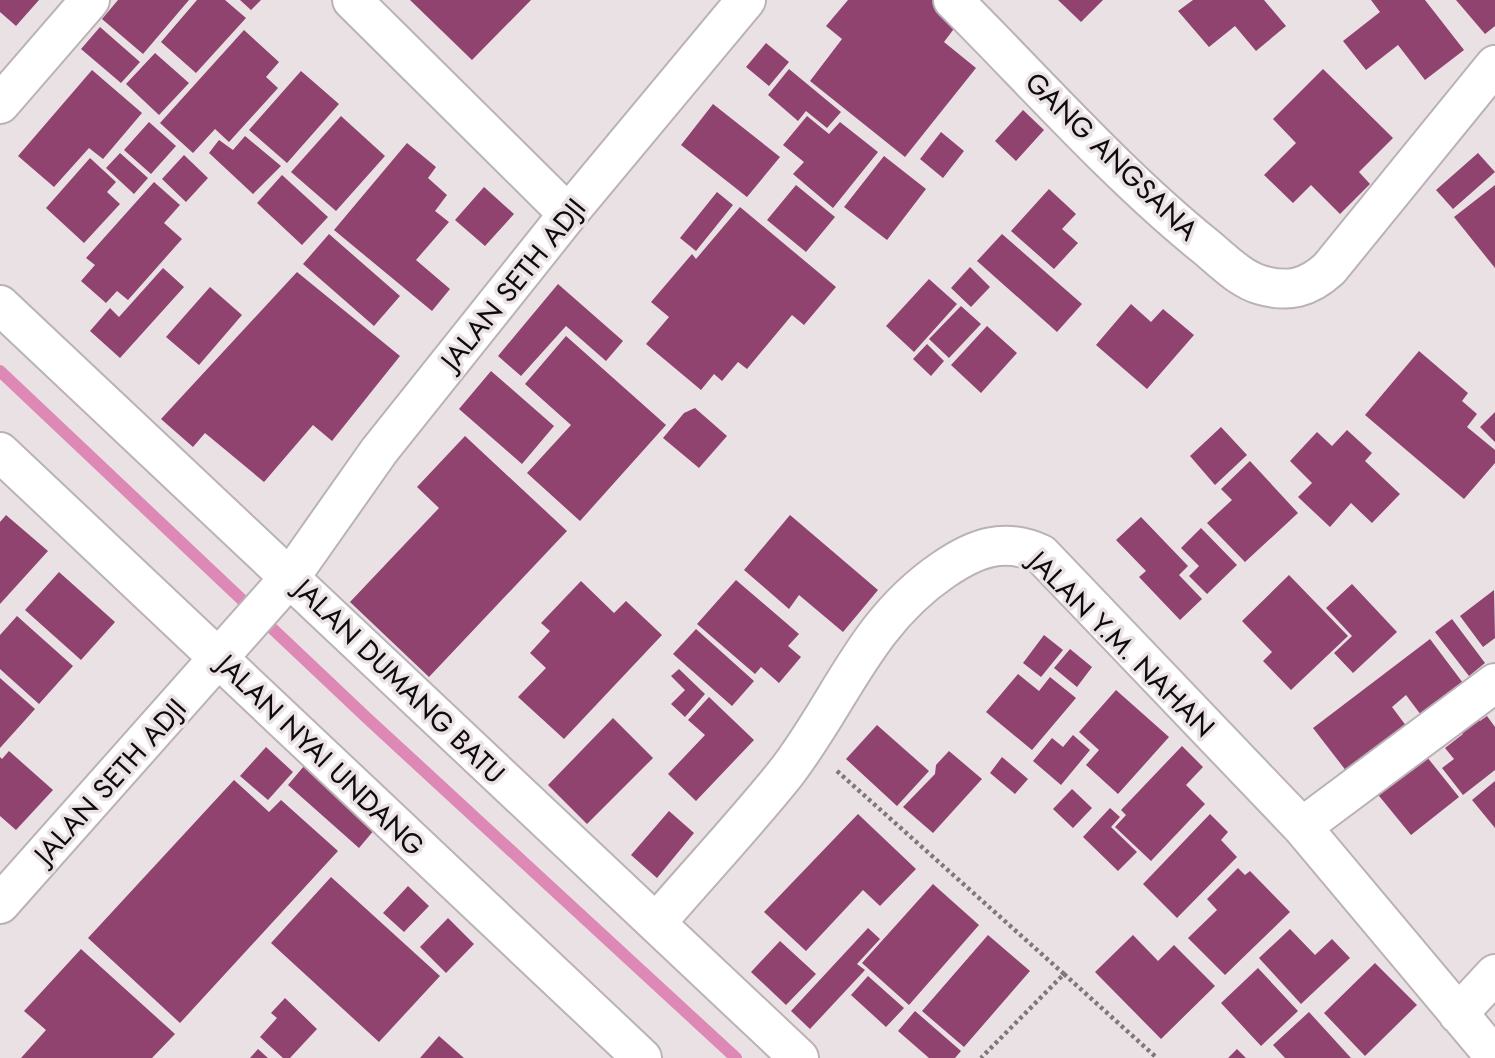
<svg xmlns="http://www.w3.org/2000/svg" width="1495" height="1058" font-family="Jost,sans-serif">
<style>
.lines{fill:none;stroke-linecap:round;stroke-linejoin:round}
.stream{stroke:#de89b5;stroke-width:12}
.building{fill:#90436e}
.minor-casing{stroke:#bab2b6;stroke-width:42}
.path{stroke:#7e787a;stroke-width:4.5;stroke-dasharray:3.5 3.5;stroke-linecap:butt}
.minor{stroke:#fff;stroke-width:38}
.labels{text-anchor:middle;stroke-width:7;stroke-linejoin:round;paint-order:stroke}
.street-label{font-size:28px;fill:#0e0b0c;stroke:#eae1e5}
</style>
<rect width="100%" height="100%" fill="#eae1e5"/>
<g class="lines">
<path class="stream" d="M0,371L368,719L736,1058"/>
</g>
<path class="building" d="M0,0H39L16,26L0,12Z
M118,0H189L143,54L102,19Z
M197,0H225L246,18L196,73L161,42Z
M240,0H261L251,10Z
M410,0H531L472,60Z
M848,0H939L962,18L944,42L976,68L905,157L810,81L842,39L826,26Z
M1058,0H1103L1081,22Z
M1193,0H1264L1286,26L1256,51L1235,26L1209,47L1178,11Z
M1371,0H1425L1464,50L1425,80L1398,45L1366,70L1343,41L1380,12Z
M1456,0H1495V26L1485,34Z
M100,27L140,62L121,83L81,49Z
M244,30L279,62L266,77L278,88L229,142L215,129L193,153L160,123Z
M766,43L789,62L769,86L746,67Z
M155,53L189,83L159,115L126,84Z
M789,69L841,112L827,128L806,111L798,121L768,95Z
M1323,69L1393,138L1359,172L1370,184L1340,214L1311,185L1293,203L1264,175L1296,143L1273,119Z
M92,70L142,113L103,159L89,148L54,187L18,156Z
M301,71L339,104L287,163L249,130Z
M713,104L780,157L747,197L681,145Z
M1023,110L1044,130L1016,161L995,141Z
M341,116L385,156L336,211L291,172Z
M807,116L829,134L840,122L878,152L833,208L793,174L804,162L783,145Z
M149,122L176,146L151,174L124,150Z
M941,132L964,151L943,178L920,159Z
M245,136L281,166L253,194L209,153L219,140L233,150Z
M407,143L436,167L428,178L447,195L435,211L449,222L416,260L450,289L432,311L334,230Z
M120,153L148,178L134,194L106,168Z
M1478,153L1495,172L1453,209L1436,190Z
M184,155L208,178L186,202L162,179Z
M884,156L926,189L887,240L844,207Z
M90,158L116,182L107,192L120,204L84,243L46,208Z
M282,175L328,217L302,245L257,203Z
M154,182L180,205L164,223L182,239L128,300L117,291L106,303L81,281L95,265L86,258Z
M796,185L835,217L806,252L767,220Z
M1495,185V268L1454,217Z
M484,187L514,214L485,246L455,220Z
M1049,189L1076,214L1062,229L1078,243L1054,269L1011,231Z
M717,192L733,205L696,251L680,238Z
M740,207L836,287L804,325L792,315L747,369L738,362L722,381L714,374L701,390L646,344L669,317L651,302L692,254L696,259Z
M329,234L400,296L374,326L303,264Z
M1002,234L1082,304L1057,332L977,261Z
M970,267L990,287L971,307L951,288Z
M163,268L184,287L120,358L90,331L110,308L119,317Z
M297,272L400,356L332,441L313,425L264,482L205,433L193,447L161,419Z
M929,279L957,304L914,352L886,326Z
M558,284L623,341L606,361L566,326L521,376L498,356Z
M210,287L242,315L199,365L166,337Z
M1131,304L1151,322L1163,309L1194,335L1147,389L1096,345Z
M961,306L981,324L949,358L929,339Z
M987,326L1017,353L981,393L951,365Z
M566,336L666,425L580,521L527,473L571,425L525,384Z
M927,344L944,361L931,376L913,359Z
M1419,351L1468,393L1462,401L1477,414L1467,427L1495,450V463L1464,499L1365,415Z
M491,371L554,426L522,464L459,409Z
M695,408L727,436L699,468L663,438L684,413Z
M1495,412V442L1480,427Z
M1221,427L1247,455L1215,485L1190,456Z
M1347,430L1372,453L1365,461L1400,494L1372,523L1351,503L1330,527L1298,497L1312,483L1290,461L1317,432L1332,446Z
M465,436L567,531L429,677L350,602L439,508L417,487Z
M1250,461L1298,513L1245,562L1207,523L1232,500L1221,489Z
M6,515L48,551L0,604V522Z
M790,515L878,590L843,632L799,595L789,609L744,570Z
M1141,517L1188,566L1179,575L1202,599L1180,620L1139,577L1146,571L1116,540Z
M1201,528L1237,565L1207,594L1189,576L1199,566L1181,548Z
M59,572L115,622L81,660L25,610Z
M1289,575L1348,636L1291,690L1263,661L1272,652L1242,621Z
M736,580L799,634L788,646L801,657L779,683L761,667L755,674L697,624Z
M581,581L614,613L626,601L662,635L564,739L518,697L546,668L530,653L550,631L541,623Z
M1352,584L1397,632L1353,673L1334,653L1352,636L1326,608Z
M1494,590L1495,638L1483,647L1460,616Z
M17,616L73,666L39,704L0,669V635Z
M1452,619L1485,663L1469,676L1435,632Z
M696,629L754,681L732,706L673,654Z
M1044,635L1063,650L1041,677L1023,663Z
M1430,639L1463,683L1421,715L1406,695L1392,707L1407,727L1347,772L1313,728Z
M1070,649L1092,667L1077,687L1054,668Z
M679,669L705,694L685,717L671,704L685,690L671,676Z
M1018,674L1039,691L1050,677L1076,698L1032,750L986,712Z
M0,678L35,709L0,748Z
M1116,690L1169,737L1118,794L1086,765L1099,750L1079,732Z
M709,697L754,740L696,801L668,774L705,735L688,720Z
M1473,713L1480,721L1487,716L1495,727V770L1463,795L1442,768L1454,759L1445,748L1463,734L1456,725Z
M613,718L653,758L587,824L548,785Z
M877,725L929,771L897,806L846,759Z
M1073,735L1090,750L1061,785L1033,761L1052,738L1063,747Z
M1182,746L1203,767L1186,785L1205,804L1151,861L1115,827L1126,815L1121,810Z
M266,747L293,772L268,800L240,776Z
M9,751L53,790L16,830L0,816V757L2,759Z
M949,751L982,779L933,833L903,807L935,774L936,765Z
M1423,752L1459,797L1411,835L1375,791Z
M1002,757L1028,779L1015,794L990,773Z
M304,766L375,829L359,848L288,785Z
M234,780L269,812L281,800L338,851L180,1023L88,938Z
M1495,781V828L1472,800Z
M1072,789L1092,808L1073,828L1053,809Z
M1110,808L1120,817L1111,827L1137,852L1118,871L1083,837Z
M669,811L694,833L657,878L631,855Z
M858,814L916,869L880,906L863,890L806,951L764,912Z
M1210,814L1228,832L1221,840L1237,857L1177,918L1143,884Z
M1238,868L1245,875L1250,871L1290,912L1225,975L1188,938L1217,910L1207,899Z
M331,877L440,976L379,1042L271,943Z
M933,884L979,925L909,1005L862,963Z
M408,886L429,906L404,932L383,913Z
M448,918L474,944L446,973L420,947Z
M868,928L880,939L857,964L865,970L810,1029L791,1011Z
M1290,929L1315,955L1332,939L1350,958L1301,1004L1259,958Z
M988,935L1030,971L964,1047L922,1011Z
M1133,935L1158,961L1174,945L1215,986L1161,1039L1095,972Z
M780,941L816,974L786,1005L751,972Z
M81,949L175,1034L152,1058H21L46,1030L24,1011Z
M1375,963L1417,1005L1365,1056L1324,1013Z
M1258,968L1298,1011L1261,1046L1221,1003Z
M868,976L904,1008L886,1027L851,995Z
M285,998L317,1029L290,1058H283L260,1037L277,1018L271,1013Z
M915,1011L961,1051L955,1058H929L898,1031Z
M1309,1012L1351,1058H1285L1273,1045Z
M439,1036L464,1058H420Z
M258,1049L268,1058H250Z
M1237,1049L1246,1058H1228Z"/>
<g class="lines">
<defs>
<path id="minor" d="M352,0L568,214
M953,0C1034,81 1117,175 1205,246C1222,260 1240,279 1261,285C1289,293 1308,288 1329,269L1495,65
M0,104L90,0
M0,305L799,1058
M0,452L642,1058
M1302,827L1495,683
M0,904L291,576L379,451L568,214L746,0
M656,923C699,873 744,825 785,774C841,702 864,624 943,570C975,548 1004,537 1041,554L1302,827L1495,1057
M1458,1014L1495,974"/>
</defs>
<use href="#minor" class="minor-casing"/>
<path class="path" d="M837,771L1064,974L981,1058
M1064,974L1157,1058"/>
<use href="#minor" class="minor"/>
</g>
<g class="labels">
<g class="street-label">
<text transform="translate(1112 156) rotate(44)" y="10">GANG ANGSANA</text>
<text transform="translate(513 284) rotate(-51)" y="10">JALAN SETH ADJI</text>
<text transform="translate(1122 644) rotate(45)" y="10">JALAN Y.M. NAHAN</text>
<text transform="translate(400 681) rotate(44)" y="10">JALAN DUMANG BATU</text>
<text transform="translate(321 755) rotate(44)" y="10">JALAN NYAI UNDANG</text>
<text transform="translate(110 781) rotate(-48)" y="10">JALAN SETH ADJI</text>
</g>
</g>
</svg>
